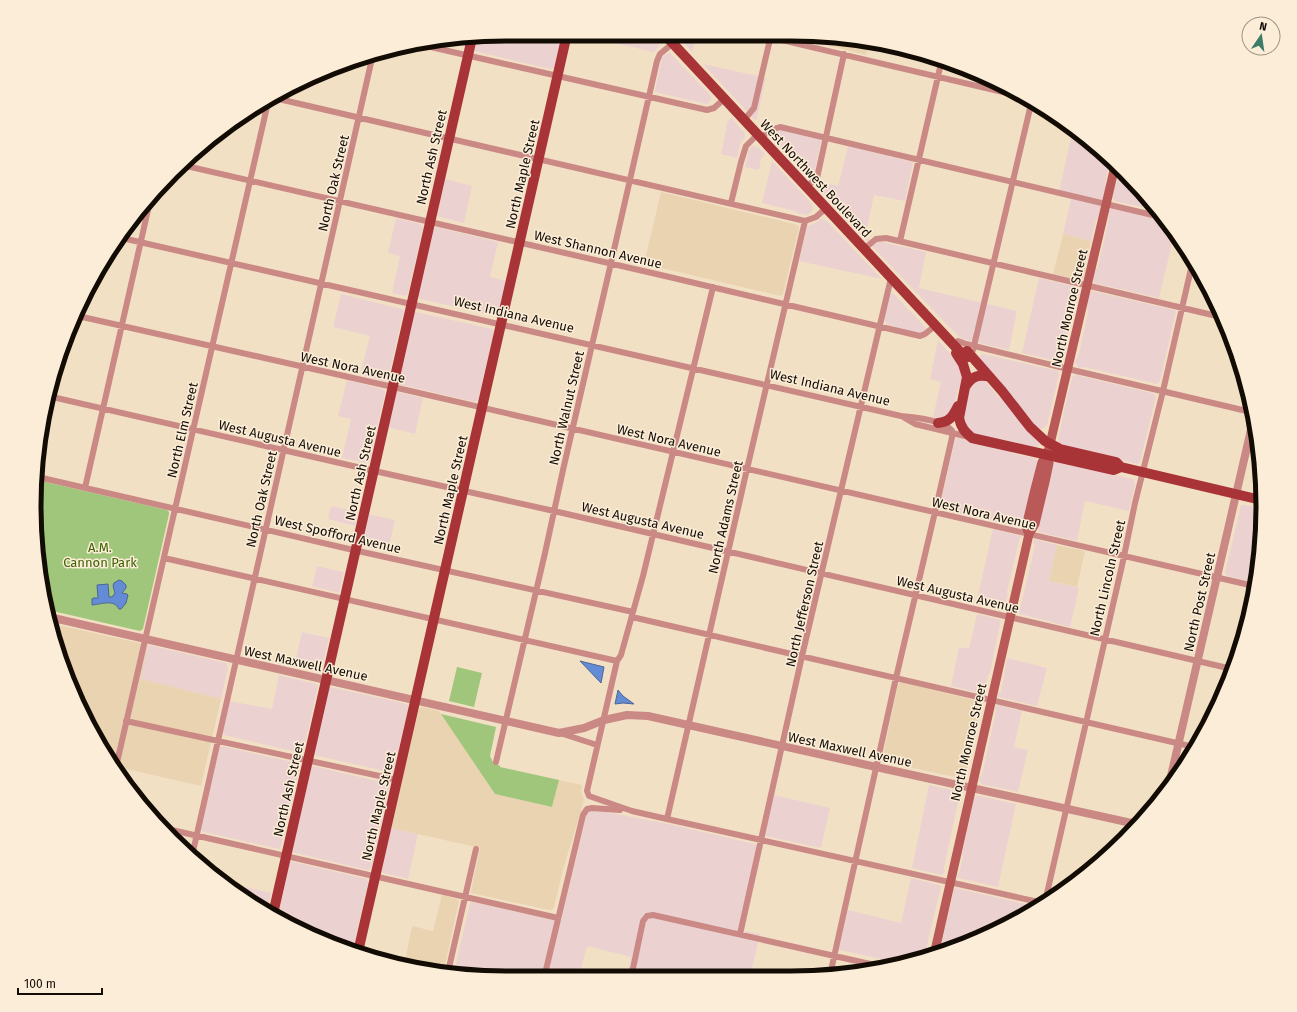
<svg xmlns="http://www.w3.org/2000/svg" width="1297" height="1012" font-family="'Fira Sans',sans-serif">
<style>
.commercial{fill:#ecd1d1}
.built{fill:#ead3b1}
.green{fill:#9fc67a}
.water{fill:#648bd5;stroke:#4b6596}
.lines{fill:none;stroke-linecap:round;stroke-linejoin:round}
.minor{stroke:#ca8985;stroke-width:6}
.tertiary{stroke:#ca8985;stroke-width:8}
.secondary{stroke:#b95a58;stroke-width:9}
.primary{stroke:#a93438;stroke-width:10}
.labels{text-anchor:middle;stroke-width:3;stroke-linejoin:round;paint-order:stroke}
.street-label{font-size:13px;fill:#120c04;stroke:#fcedd8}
.park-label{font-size:13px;fill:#3d6205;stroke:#fcedd8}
.rim{fill:none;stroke:#120c04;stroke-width:5}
</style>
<rect width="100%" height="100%" fill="#f2e0c5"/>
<path class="commercial" d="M506,34H562L554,68L550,69L475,51L474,50L477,38Z
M577,34H654L660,42L658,48L653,52Z
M677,35H696L692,52Z
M670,53L710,95L711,98L709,103L706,104L655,92V90L662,58L666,54Z
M703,64L766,78L756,121Z
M731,117L745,134V137L740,144L737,158L721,154L726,130L727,122Z
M780,130L821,140L813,180L838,186L848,146L913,162L905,201L874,195L865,238L926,252L919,288L1017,311L1009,350L962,339L959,337L864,238L774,140V136L776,132Z
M1071,138L1087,142L1088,140L1110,161L1105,183L1106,188L1099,216L1096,220L1091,241L1063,234L1071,199L1058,196Z
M753,146L758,147L765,154L761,159L759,170L745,167L749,149Z
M772,161L812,204L813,208L811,213L806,215L797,213L795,211L762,203Z
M1120,171L1145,194L1142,207L1115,201L1112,198L1115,186L1117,182Z
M445,179L472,186L464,223L437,216Z
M1112,208L1164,220L1174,235L1159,298L1094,283L1093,278L1094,273L1098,266L1108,223L1109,211Z
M396,218L420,224L423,228L408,294L406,296L392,293L400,256L388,253Z
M822,219L827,221L882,279L799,261L807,227Z
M436,227L498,242L490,277L506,281L497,316L420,299L418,297L434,228Z
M1039,278L1077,287L1081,292L1077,300L1072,322L1069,328L1064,347L1065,354L1063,360L1061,362L1058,363L1053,360L1022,353Z
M1092,291L1174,310L1176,311L1160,381L1157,384L1084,367L1079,368L1076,365L1075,362L1079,354L1088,312L1087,307L1089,294Z
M891,293L894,294L927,329L922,333H917L887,324L884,319L889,294Z
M341,294L402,309L404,310L388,379L387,381H384L360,375L370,336L333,327Z
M416,312L492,329L494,331L478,401L475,402L398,384L414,313Z
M938,340L956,360L961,368L963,382L958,390L953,410L945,420L933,417L941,382L930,379Z
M983,354L1049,369L1056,370L1058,371L1059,375L1047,425L1045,427L1041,429L1036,428L979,359L980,355Z
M1077,374L1084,377L1152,393L1156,396L1140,462L1137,464L1063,446L1059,444L1058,442L1063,415L1072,378L1074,375Z
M982,378L999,397L1005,401L1040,442L1039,445L1036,447L975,435L963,422L969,385Z
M347,380L383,389L385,392L370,461L367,463L342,458L351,419L338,416Z
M398,392L423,398L415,434L388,427L396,393Z
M958,438L1004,448L1015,454L1034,458L1037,461L1038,463L1023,526L1018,527L939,509L955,441Z
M1059,461L1133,479L1135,484L1129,511L1085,501L1077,541L1039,532L1037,528L1053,463L1054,462Z
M1241,505H1245L1261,508L1262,537L1254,583L1228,576L1225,573Z
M331,506L358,512L355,526L328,519Z
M368,514L395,520L388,552L361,546Z
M993,529L1021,536L1019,541L1007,592L1008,595L1003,610L976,604Z
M1034,539L1057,545L1049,581L1079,588L1070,627L1017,613L1018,610L1020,609L1035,545L1033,543Z
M317,566L344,572L339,593L312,586Z
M977,614L1001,620L990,673L988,675L985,687V691L983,694L951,686L959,647L969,649Z
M302,632L329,638L321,670L318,671L294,666Z
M148,645L226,663L228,668L221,699L140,679Z
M1007,658L1047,668L1037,706L998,697V693L1001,692Z
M279,675L316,684L318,686L303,752L301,753L224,735L223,732L229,701L272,709Z
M330,687L403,703L408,705V708L393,773L314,755L328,689Z
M997,705L1022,711L1014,747L1028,750L1018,792L982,784L979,781V777L982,775L996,711L995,706Z
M221,746L297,763L300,765L280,849L204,832L201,830L219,749Z
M313,766L390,784L371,869L367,870L292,852L311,767Z
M929,785L960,792L962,795L959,798L944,868L945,872L941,875L912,868Z
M774,795L830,808L821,848L765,836Z
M976,796H980L1016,804L998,887L958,878L957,877V875L959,873L963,857L962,854L974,799Z
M591,809L673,825L763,846L744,931L760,934L750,977L627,978L631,957L587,946L579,978H506L454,972L470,903L472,902L561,922L587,812Z
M391,828L418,834L408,879L384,873L382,871Z
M289,861L367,879L368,883L353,949L344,948L326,942L277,916Z
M911,878L939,885L941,887L924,957L896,962L839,950L848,910L901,923Z
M232,884L271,893L267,911L244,898L231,888Z
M955,888L1034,906L1037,908L1027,915L939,954L954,889Z"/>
<path class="built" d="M817,35L869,44L866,55L815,42Z
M661,192L798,225L799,228L783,294L781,296L644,264Z
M1063,234L1091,241L1085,266L1086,270L1084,277L1082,279L1079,280L1053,274Z
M1057,545L1085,551L1077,587L1049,581Z
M49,623L148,645L141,679L221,699L201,786L117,767L97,742L50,628Z
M901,682L982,702L965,779L884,762L882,759L898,685L899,683Z
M421,707L439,711L495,794L552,807L559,780L582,785L581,792L584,798L581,811L564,866L554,907L552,910H549L471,893V891L480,848L391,828L418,710Z
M442,895L457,899L459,901L445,965L440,969L405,961L412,926L433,931Z"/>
<path class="green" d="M37,480L167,510L169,512V514L143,629L140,631L48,610L34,506Z
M457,667L482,673L474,707L449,701Z
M441,714L496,727L490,756L493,762L500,766V767L559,780L552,807L495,794Z"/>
<path class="water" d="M119,580L122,581L126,585V588L122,593L127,594L128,595L126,603L121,609H119C114,599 102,604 92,605V599L93,598H98L97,585L108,584L109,597H112L115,593L113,586L114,583Z
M580,661L604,667L601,683Z
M618,690L623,696L634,704L623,703L615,704Z"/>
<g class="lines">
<path class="minor" d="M760,35L1028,98
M422,45L707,110L714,108L724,99
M270,97L805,221L816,217L826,208
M744,120L754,108L771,35
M761,138L770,130L780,127L1161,217
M182,165L665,276L920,336L925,334L936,325
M806,187L817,178L844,54
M731,203L741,162L746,146L758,134
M122,238L901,416C913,417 950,421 953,433
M900,241L942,59
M864,249L876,239L886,238L1221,317
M713,287L643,576L621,655L617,661L587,791L589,796L632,811L667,819L1043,903
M78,316L393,387L1254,586
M958,341L966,344L1068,369L1251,412
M973,350L1032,100
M48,396L379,472L554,511L1232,669
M903,417L915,424L969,437
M38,477L349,549L633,612
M85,488L150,201
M164,558L617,661
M632,617L1194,747
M52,633L56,619
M126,721L398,780
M560,733L597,745
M496,762L545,553L563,470L611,263L657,61L660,54L673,43
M116,767L269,98
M667,819L747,469L805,221
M163,828L558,918
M192,856L373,54
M1045,902L1123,561L1135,503L1163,391L1193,260
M740,934L802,656L891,278
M448,972L476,849
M830,975L896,678L935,512L953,433
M544,978L583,815L587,809L592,808L620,810
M631,978L643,921L647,916L653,915L879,966"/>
<path class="tertiary" d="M49,617L559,733L584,728L604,720L627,715L648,716L876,767L1136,824
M1168,789L1253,421"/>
<path class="secondary" d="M1029,534L1026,527L1034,493L1042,462L1047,455L1050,444L1115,166
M934,955L1029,534L1035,524L1045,482L1049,463L1047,455"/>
<path class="primary" d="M665,35L964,356L968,357L971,356
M967,351L1002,391L1030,427L1045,441L1060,449L1116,462L1121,467L1261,500
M956,353L963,364L967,377L959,418C961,428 965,432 972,438L1114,470L1121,467
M965,387C972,376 978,374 990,377
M938,423C950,422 953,416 958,406
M273,914L472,38
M358,952L567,34"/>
</g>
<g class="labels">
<g class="street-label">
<text transform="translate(431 157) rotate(-77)" y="5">North Ash Street</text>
<text transform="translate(522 174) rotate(-77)" y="5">North Maple Street</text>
<text transform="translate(816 178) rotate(47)" y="5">West Northwest Boulevard</text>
<text transform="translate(333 183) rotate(-77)" y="5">North Oak Street</text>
<text transform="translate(598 249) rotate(13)" y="5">West Shannon Avenue</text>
<text transform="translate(1069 308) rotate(-77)" y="5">North Monroe Street</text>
<text transform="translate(514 314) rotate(13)" y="5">West Indiana Avenue</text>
<text transform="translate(353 367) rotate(12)" y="5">West Nora Avenue</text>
<text transform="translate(830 387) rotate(13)" y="5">West Indiana Avenue</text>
<text transform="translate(566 408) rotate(-77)" y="5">North Walnut Street</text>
<text transform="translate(182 430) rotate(-77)" y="5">North Elm Street</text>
<text transform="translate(280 438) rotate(13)" y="5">West Augusta Avenue</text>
<text transform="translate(669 440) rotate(13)" y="5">West Nora Avenue</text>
<text transform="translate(360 473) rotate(-77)" y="5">North Ash Street</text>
<text transform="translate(450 490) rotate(-77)" y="5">North Maple Street</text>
<text transform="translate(261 499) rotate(-77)" y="5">North Oak Street</text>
<text transform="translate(984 513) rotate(13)" y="5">West Nora Avenue</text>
<text transform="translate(725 517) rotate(-77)" y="5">North Adams Street</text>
<text transform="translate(643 520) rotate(13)" y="5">West Augusta Avenue</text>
<text transform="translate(338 534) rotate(13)" y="5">West Spofford Avenue</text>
<text transform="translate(1107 578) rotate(-77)" y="5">North Lincoln Street</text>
<text transform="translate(958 594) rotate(13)" y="5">West Augusta Avenue</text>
<text transform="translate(1199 602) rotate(-77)" y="5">North Post Street</text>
<text transform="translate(804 604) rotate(-77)" y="5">North Jefferson Street</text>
<text transform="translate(306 663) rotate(12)" y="5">West Maxwell Avenue</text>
<text transform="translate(968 742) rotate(-77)" y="5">North Monroe Street</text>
<text transform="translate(850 749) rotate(12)" y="5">West Maxwell Avenue</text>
<text transform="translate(288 789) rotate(-77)" y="5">North Ash Street</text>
<text transform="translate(378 806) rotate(-77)" y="5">North Maple Street</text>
</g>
<g class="park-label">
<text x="100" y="552">A.M.<tspan x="100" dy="15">Cannon Park</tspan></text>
</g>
</g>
<path d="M0 0H1297V1012H0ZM506 41H791A465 465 0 0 1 1256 506V506A465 465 0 0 1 791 971H506A465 465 0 0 1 41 506V506A465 465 0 0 1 506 41Z" fill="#fcedd8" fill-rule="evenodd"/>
<path class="rim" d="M506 41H791A465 465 0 0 1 1256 506V506A465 465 0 0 1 791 971H506A465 465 0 0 1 41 506V506A465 465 0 0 1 506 41Z"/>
<g transform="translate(1261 36) rotate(13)"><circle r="19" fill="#fcedd8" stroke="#9e9383"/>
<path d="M0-3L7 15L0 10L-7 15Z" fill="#3d7c69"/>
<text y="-6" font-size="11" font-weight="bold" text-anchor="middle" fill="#120c04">N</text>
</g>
<path d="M18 988v6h84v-6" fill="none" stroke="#120c04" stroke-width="2"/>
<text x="24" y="988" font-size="12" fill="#120c04" stroke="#fcedd8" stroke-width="3" paint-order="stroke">100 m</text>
</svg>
